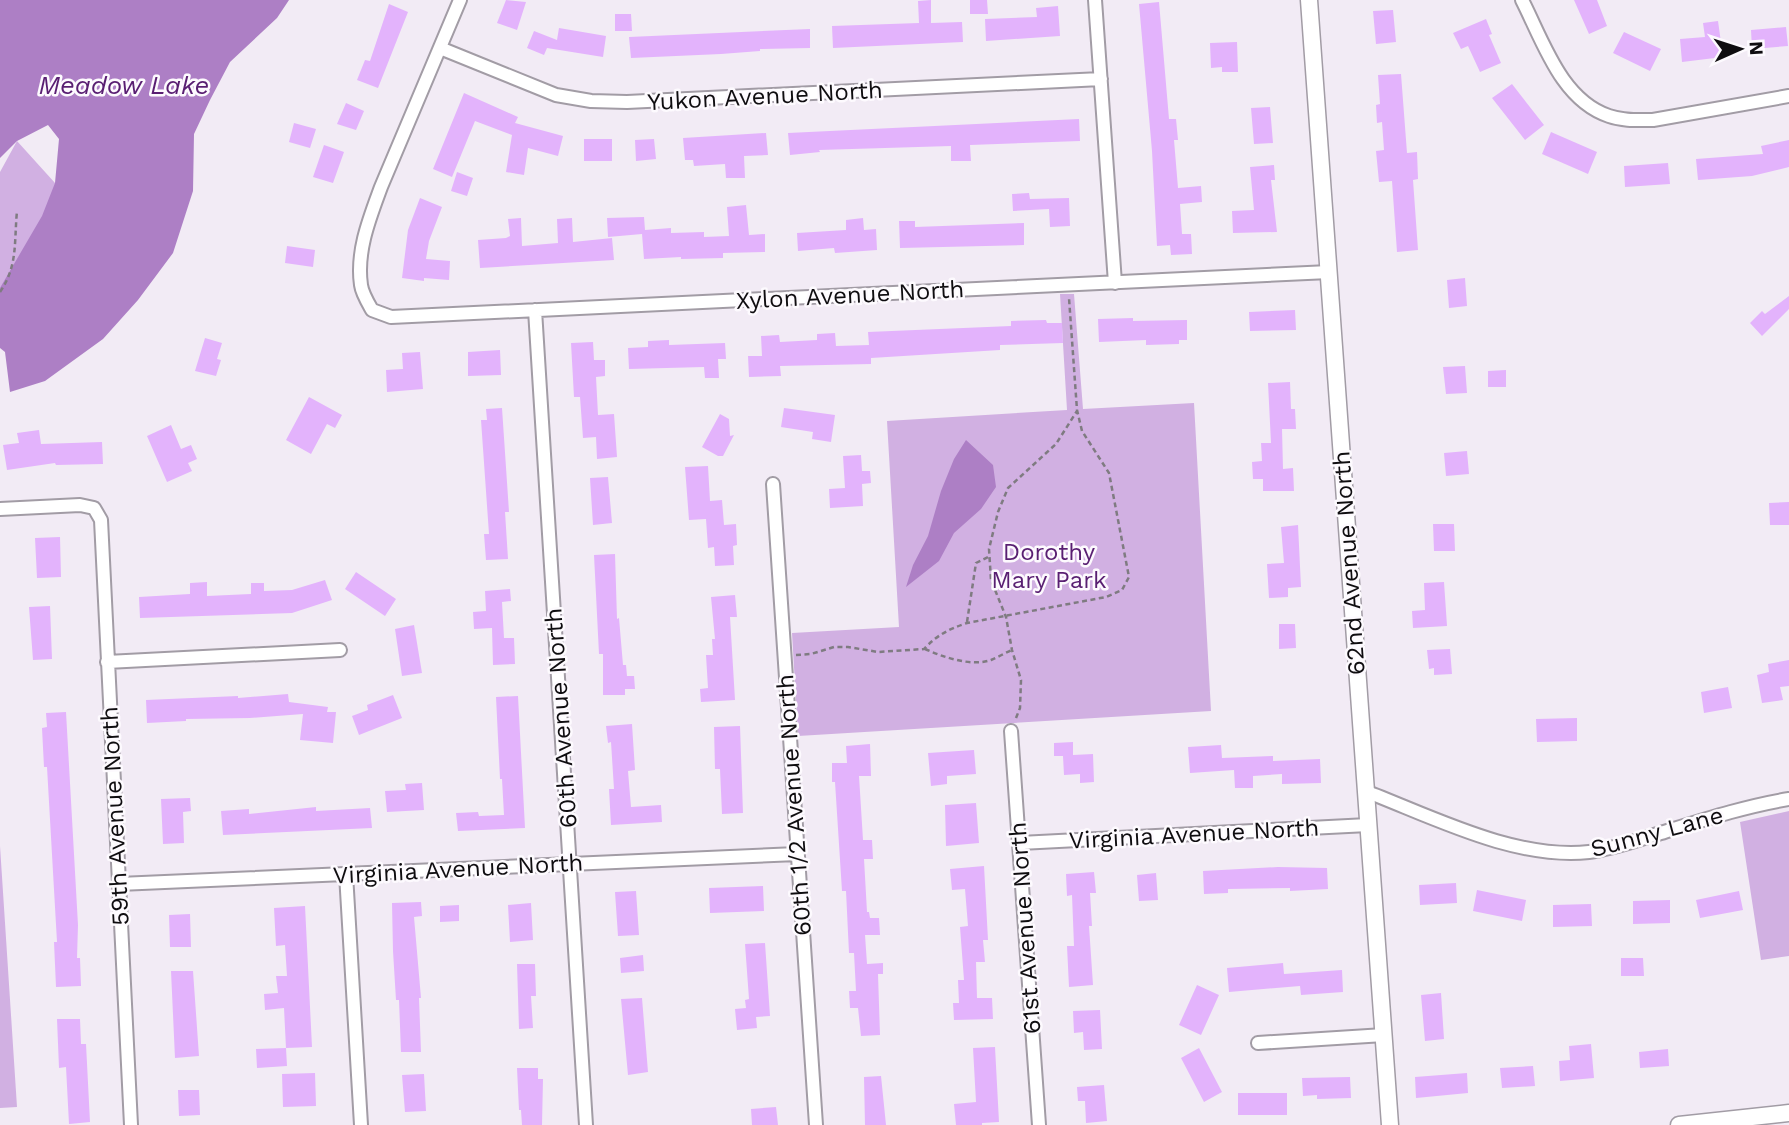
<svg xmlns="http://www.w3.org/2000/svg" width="1789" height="1125" font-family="'Work Sans',sans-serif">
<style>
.green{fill:#d1b0e2}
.water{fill:#ad7fc5}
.building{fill:#e3b3fc}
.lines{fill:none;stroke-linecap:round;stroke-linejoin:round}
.street-casing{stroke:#a29ca5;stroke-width:16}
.secondary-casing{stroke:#a29ca5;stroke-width:19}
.path{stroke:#7f7b81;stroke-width:2.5;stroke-dasharray:5 3.5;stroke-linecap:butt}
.street{stroke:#fff;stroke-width:12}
.secondary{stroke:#fff;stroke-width:16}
.labels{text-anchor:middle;stroke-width:5;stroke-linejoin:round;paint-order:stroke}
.street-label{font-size:24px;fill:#0f0d10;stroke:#fdfafe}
.park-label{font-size:24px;fill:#591f72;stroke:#fdfafe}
.water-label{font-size:26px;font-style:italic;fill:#591e72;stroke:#fdfafe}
</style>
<rect width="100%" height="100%" fill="#f2ebf5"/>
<path class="green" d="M17,141L55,183L53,231L0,322V172Z
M1060,294H1074L1083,409L1194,403L1211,711L798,736L792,633L899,627L887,421L1067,410Z
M1789,811V956L1761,960L1740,822Z
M0,846L17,1107L0,1108Z"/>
<path class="water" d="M0,0H289L277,18L230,62L210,100L194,134L193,191L173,253L138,300L103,339L45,381L10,392L5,352L0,348V288L42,216L55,183L59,139L48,125L17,141L0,158Z
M966,440L993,465L996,487L981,509L954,533L939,561L906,587L913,565L928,536L941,491L954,459Z"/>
<path class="building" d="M506,0L526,2L517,30L497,23Z
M931,0V23L962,22L963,42L833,48L832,26L919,23L918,1Z
M970,0H987L988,14H970Z
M1574,0H1597L1607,26L1589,34Z
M1159,2L1169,119H1176L1178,140H1174L1178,188L1201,186L1202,202L1180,204L1182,234H1191L1192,254L1171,255L1170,245L1157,246L1152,151L1139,4Z
M389,4L408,12L378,88L357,80L365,60L370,61Z
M1058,6L1060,36L986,41L985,19L1037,17L1036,8Z
M1393,10L1396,42L1376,44L1373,11Z
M615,14H631L632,31H615Z
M1486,19L1492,34L1489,35L1501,63L1480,72L1468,46L1461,49L1453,33Z
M1718,21L1723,57L1682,62L1680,39L1705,37L1703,23Z
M1786,27L1788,46L1752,49L1751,30Z
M559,28L606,36L603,57L547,48L544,55L527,48L534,31L557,40Z
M810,29V48L760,49V51L721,54L631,58L629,37Z
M1624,32L1661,49L1650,71L1613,53Z
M1237,42L1238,72H1222V67L1211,68L1210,43Z
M1401,74L1407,153L1417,152L1418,179L1413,180L1418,250L1397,252L1392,181L1379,182L1376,151L1384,150L1382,122L1377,123L1376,105L1380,104L1378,75Z
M1512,84L1544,125L1525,140L1492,98Z
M464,93L518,117L515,123L563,136L558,156L528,148L524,175L506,172L512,135L475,121L452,177L433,169Z
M346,103L364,111L356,130L337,124Z
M1270,107L1273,143L1254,144L1251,108Z
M1079,119L1080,141L970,145L971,161H951V146L819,150L820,152L790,155L788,133Z
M294,123L316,129L310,148L289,142Z
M1551,132L1597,152L1588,174L1542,154Z
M766,133L768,155L744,156L745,178H726L725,164L694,166L693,160H685L683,138Z
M584,139H612V161H584Z
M654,139L656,159L636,161L635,140Z
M1789,140V167L1752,176L1698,180L1696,159L1763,154L1761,146Z
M324,145L344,152L333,183L313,177Z
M1668,163L1670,184L1625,187L1624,166Z
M1274,165L1275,180H1271L1277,232L1233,233L1232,211L1254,210L1250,167Z
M457,172L473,178L467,196L451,191Z
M1029,193L1030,199L1069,198L1070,226L1050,227L1049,209L1013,211L1012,194Z
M420,198L442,207L429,241L426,259L450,261L449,280L424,278V281L402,278L408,230Z
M746,205L749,235L765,234V252L723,253V258L681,259V257L644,259L642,234L608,237L607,218L644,217L645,230L671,228V233L704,232V237L729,236L727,207Z
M521,218L522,246L558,243L557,219L572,218L573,242L612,238L614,260L480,268L478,240L506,238L510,236L508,219Z
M863,218L864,230L876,229L877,250L835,253L834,248L798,251L797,233L846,230V220Z
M899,221H915V227L1024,223V245L900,248Z
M287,246L315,250L313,267L285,263Z
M1465,278L1467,306L1449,308L1447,280Z
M1789,296V309L1762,336L1750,323L1762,311L1765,314Z
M1295,310L1296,330L1250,331L1249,312Z
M1133,318V321L1187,320V340H1179V344L1146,345V340L1099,342L1098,319Z
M1046,320L1047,323H1062L1063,343L1000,345V350L871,358V364L780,366L781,376L749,377L748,356H762L761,336L779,335L780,342L817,340V334L835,333L836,346L869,345L868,332L1011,326V321Z
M205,338L222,343L217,359L221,360L216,376L195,371Z
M669,340V345L725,343L726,359H718L719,378H705L704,367L629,369L628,348L648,347V341Z
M593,342L594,360H605V376L596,377L598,415L614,414L617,457L597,459L596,437L583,438L580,397H574L571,343Z
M500,350L501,375L468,376V352Z
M420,352L423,389L387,392L386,370L403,369L402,353Z
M1465,366L1467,393L1446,394L1443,367Z
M1506,370V387H1488V371Z
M1290,382L1291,409H1295L1296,429H1282L1283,469L1293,468L1294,491H1263V479H1253L1252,462L1262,461L1261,443H1271L1268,383Z
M309,397L342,415L335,428L327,424L311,454L286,440Z
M502,408L509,512H505L508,559L486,560L484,534H489L481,420H487L486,409Z
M784,408L835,415L831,442L812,439L813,432L781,427Z
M720,414L729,419L730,436L734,435L723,456H718L702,447Z
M171,425L181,449L191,445L197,459L188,463L192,471L167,482L147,436Z
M39,430L41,444L102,442L103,464L56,465L55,463L7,470L3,445L19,443L17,433Z
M1467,451L1469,474L1446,476L1444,453Z
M861,455L862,471H870L871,483L862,484L863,506L830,508L829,489L845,488L843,456Z
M708,466L710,501L722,500L724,525L736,524L737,545L733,546L734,565L715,566L714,547L708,548L706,519L689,520L685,467Z
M608,477L612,523L593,525L590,478Z
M1789,502V525H1770L1769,503Z
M1433,524H1454L1455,551H1434Z
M1298,525L1301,587L1288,588V597L1269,598L1267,564L1284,563L1281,527Z
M60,537L61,577L37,578L35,538Z
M615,554L617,619L619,618L623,665H626L627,676H634L635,689H625V695H603V654H599L594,555Z
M356,572L396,599L385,616L345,589Z
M325,580L332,600L292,613L140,618L139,597L190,594V583L207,582V596L251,594V583H264V591L292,590Z
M1444,582L1447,626L1413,628L1412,611L1425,610L1424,583Z
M510,589L511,601L502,602L504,638H514L515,664L493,665L492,628L474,629L473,612L486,611L485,591Z
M735,595L737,617H730L735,700L701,702L700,689L708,688L706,655H713L712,639H715L711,597Z
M50,606L52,659L33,660L29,607Z
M1279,624H1295L1296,648L1279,649Z
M414,625L422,673L402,676L395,629Z
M1450,649L1452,674L1434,675V668L1429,669L1427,650Z
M1789,660V686L1780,687L1783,700L1762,703L1757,675L1769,672L1768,664Z
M1728,687L1732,708L1704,713L1701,692Z
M288,694L289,702L328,707L327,712H336L333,743L300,740L303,714L250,718L186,719V721L147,723L146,700L238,696V698Z
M393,695L402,718L359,735L352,716L368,710L367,705Z
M518,696L525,828L458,831L456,813L478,812L479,816L504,815L502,779H500L496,697Z
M66,712L78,925L77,958H80L81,986L56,987L54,942H57L47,767H44L42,728L47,727L46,713Z
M1577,718V741L1537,742L1536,719Z
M632,724L635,770L628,771L631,807L661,805L662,822L611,825L609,789H614L611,742L608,743L606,726Z
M740,726L743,813L722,814L720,769H715L714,727Z
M1073,742V755L1093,754L1094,782L1080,783V774L1064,775L1063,756H1054V743Z
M870,744L871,776H859L863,840H872L873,859H864L867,912H869L870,918H879L880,935H865L867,964L883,963V974H878L880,1035L861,1036L858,1008H850L849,991H856L854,953H849L846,891H842L835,782H832V763H847L846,746Z
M1221,745L1222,758L1273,756V761L1320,759L1321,783L1282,784V774L1253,776V788H1235L1234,770L1190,773L1188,747Z
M974,750L976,774L947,776V784L931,786L928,753Z
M422,783L424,810L387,812L385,791L406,790L405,784Z
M190,798L191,811L183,812L184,843L163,844L161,799Z
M976,803L979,843L946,846L945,805Z
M316,807V811L370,808L372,828L223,835L221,811L249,809V814Z
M984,866L988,940H983L985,962H976L977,998H992L993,1019L954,1020L953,1003H959L958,980H964L960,927L968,926L965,889L952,890L950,869Z
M1278,867L1327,868L1328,889L1290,891V888L1228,889V893L1204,894L1203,871Z
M1094,872L1096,893H1090L1092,926H1089L1093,985L1069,987L1067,946H1074L1072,895L1067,896L1066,874Z
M1156,873L1158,900L1139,901L1137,875Z
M1456,883L1457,903L1420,905L1419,885Z
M763,886L764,911L710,913L709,888Z
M1477,890L1526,900L1522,921L1473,911Z
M636,891L639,935L618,936L615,892Z
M1739,891L1743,910L1700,918L1696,900Z
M1670,900V923L1633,924V901Z
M421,902L422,916L414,917L421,998H419L421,1052H401L399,1000H396L393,951L392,903Z
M531,903L533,940L510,942L508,905Z
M1591,904L1592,926L1553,927V905Z
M459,905V921L440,922V906Z
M305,906L312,1047L286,1048L287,1066L257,1068L256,1049L286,1048L284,1008L265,1010L264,994L278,993L276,976H287L285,945L276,946L274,908Z
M190,914L191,947H170L169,915Z
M765,943L770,1016L756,1017L757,1028L737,1030L735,1009L746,1008L745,1000L749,999L745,944Z
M643,955L644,971L621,973L620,958Z
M1621,958H1643L1644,976H1621Z
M1283,963L1284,974L1342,970L1343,992L1301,995L1300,986L1229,992L1227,968Z
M517,964H535L536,996H531L533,1028L519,1029Z
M171,971H193L199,1056L175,1058Z
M1197,985L1219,995L1201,1035L1179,1025Z
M1441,993L1444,1039L1425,1041L1421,995Z
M642,998L648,1072L628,1075L621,999Z
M1100,1010L1102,1049L1084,1050L1083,1032L1074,1033L1073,1011Z
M57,1019H80L81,1044H86L90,1122L69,1124L66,1067L59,1068Z
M1591,1044L1594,1078L1560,1081L1559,1061L1570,1060L1569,1046Z
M995,1047L999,1122L982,1123V1125H956L954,1104L976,1102L973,1048Z
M1199,1048L1222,1092L1204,1102L1181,1058Z
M1668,1049L1669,1066L1640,1068L1639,1052Z
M1533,1066L1535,1086L1502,1088L1500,1068Z
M517,1068H538V1079H543L542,1125H522L521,1110H519Z
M315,1073L316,1106L283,1107L282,1074Z
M1467,1073L1468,1093L1416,1098L1415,1077Z
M424,1074L426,1111L405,1112L402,1075Z
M881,1076L886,1125H865L864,1077Z
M1350,1077L1351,1098L1317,1099V1095L1303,1096L1302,1078Z
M1104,1085L1107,1121L1086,1123L1085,1101H1078L1077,1087Z
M178,1090H199L200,1115L179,1116Z
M1238,1093H1287V1115H1238Z
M776,1107L778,1125H752L751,1109Z"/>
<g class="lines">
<defs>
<path id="street" d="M460,0L381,187C370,217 356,251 361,285C362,293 368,303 372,310L391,317L1329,272
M1095,0L1115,283
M1522,0C1543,41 1561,100 1609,116C1623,121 1638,120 1653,120L1789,96
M440,48L556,95L591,101L627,102L1101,79
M535,310L586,1125
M773,484L816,1125
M0,509L80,505L94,508L101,520L131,1125
M107,662L340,650
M1011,731L1039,1125
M1365,791C1433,817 1515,860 1589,852C1614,849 1637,840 1661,833C1703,820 1746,806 1789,799
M1020,843L1368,825
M346,874L361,1125
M119,884L797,854
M1258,1043L1384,1035"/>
<path id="secondary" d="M1309,0L1390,1125
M1679,1125L1789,1113"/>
</defs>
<use href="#street" class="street-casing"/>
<use href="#secondary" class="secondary-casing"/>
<path class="path" d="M0,292C18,266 14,242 17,211
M967,622L976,563L988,557
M925,649C943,657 971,667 991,660C998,657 1005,653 1012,650
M796,655L811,654L834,647H848L878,652L924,649C937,635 949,629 967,623L1106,597L1122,590L1129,577L1109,473L1082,431L1077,410L1069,298
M1016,718L1020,708L1021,680L1012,650L1006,617L991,580L989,549L998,512L1008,488L1056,444L1077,411"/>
<use href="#street" class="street"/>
<use href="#secondary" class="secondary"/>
</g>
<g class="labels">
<g class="street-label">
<text transform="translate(765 96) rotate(-3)" y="8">Yukon Avenue North</text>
<text transform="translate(850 295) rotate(-3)" y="8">Xylon Avenue North</text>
<text transform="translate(1349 563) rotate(-94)" y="8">62nd Avenue North</text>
<text transform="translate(561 718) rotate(-94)" y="8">60th Avenue North</text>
<text transform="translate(794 805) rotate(-94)" y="8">60th 1/2 Avenue North</text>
<text transform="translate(115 816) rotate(-93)" y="8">59th Avenue North</text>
<text transform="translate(1657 832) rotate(-15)" y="8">Sunny Lane</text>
<text transform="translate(1194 834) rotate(-3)" y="8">Virginia Avenue North</text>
<text transform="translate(458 869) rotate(-3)" y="8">Virginia Avenue North</text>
<text transform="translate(1025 928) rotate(-94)" y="8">61st Avenue North</text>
</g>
<g class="park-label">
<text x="1049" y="560">Dorothy<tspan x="1049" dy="28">Mary Park</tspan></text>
</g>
<g class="water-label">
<text x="124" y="94">Meadow Lake</text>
</g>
</g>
<g transform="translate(1740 49) rotate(87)" stroke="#fdfafe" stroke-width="5" paint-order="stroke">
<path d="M0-5L12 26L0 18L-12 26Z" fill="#0f0d10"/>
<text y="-10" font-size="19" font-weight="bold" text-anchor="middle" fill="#0f0d10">N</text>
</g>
</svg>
